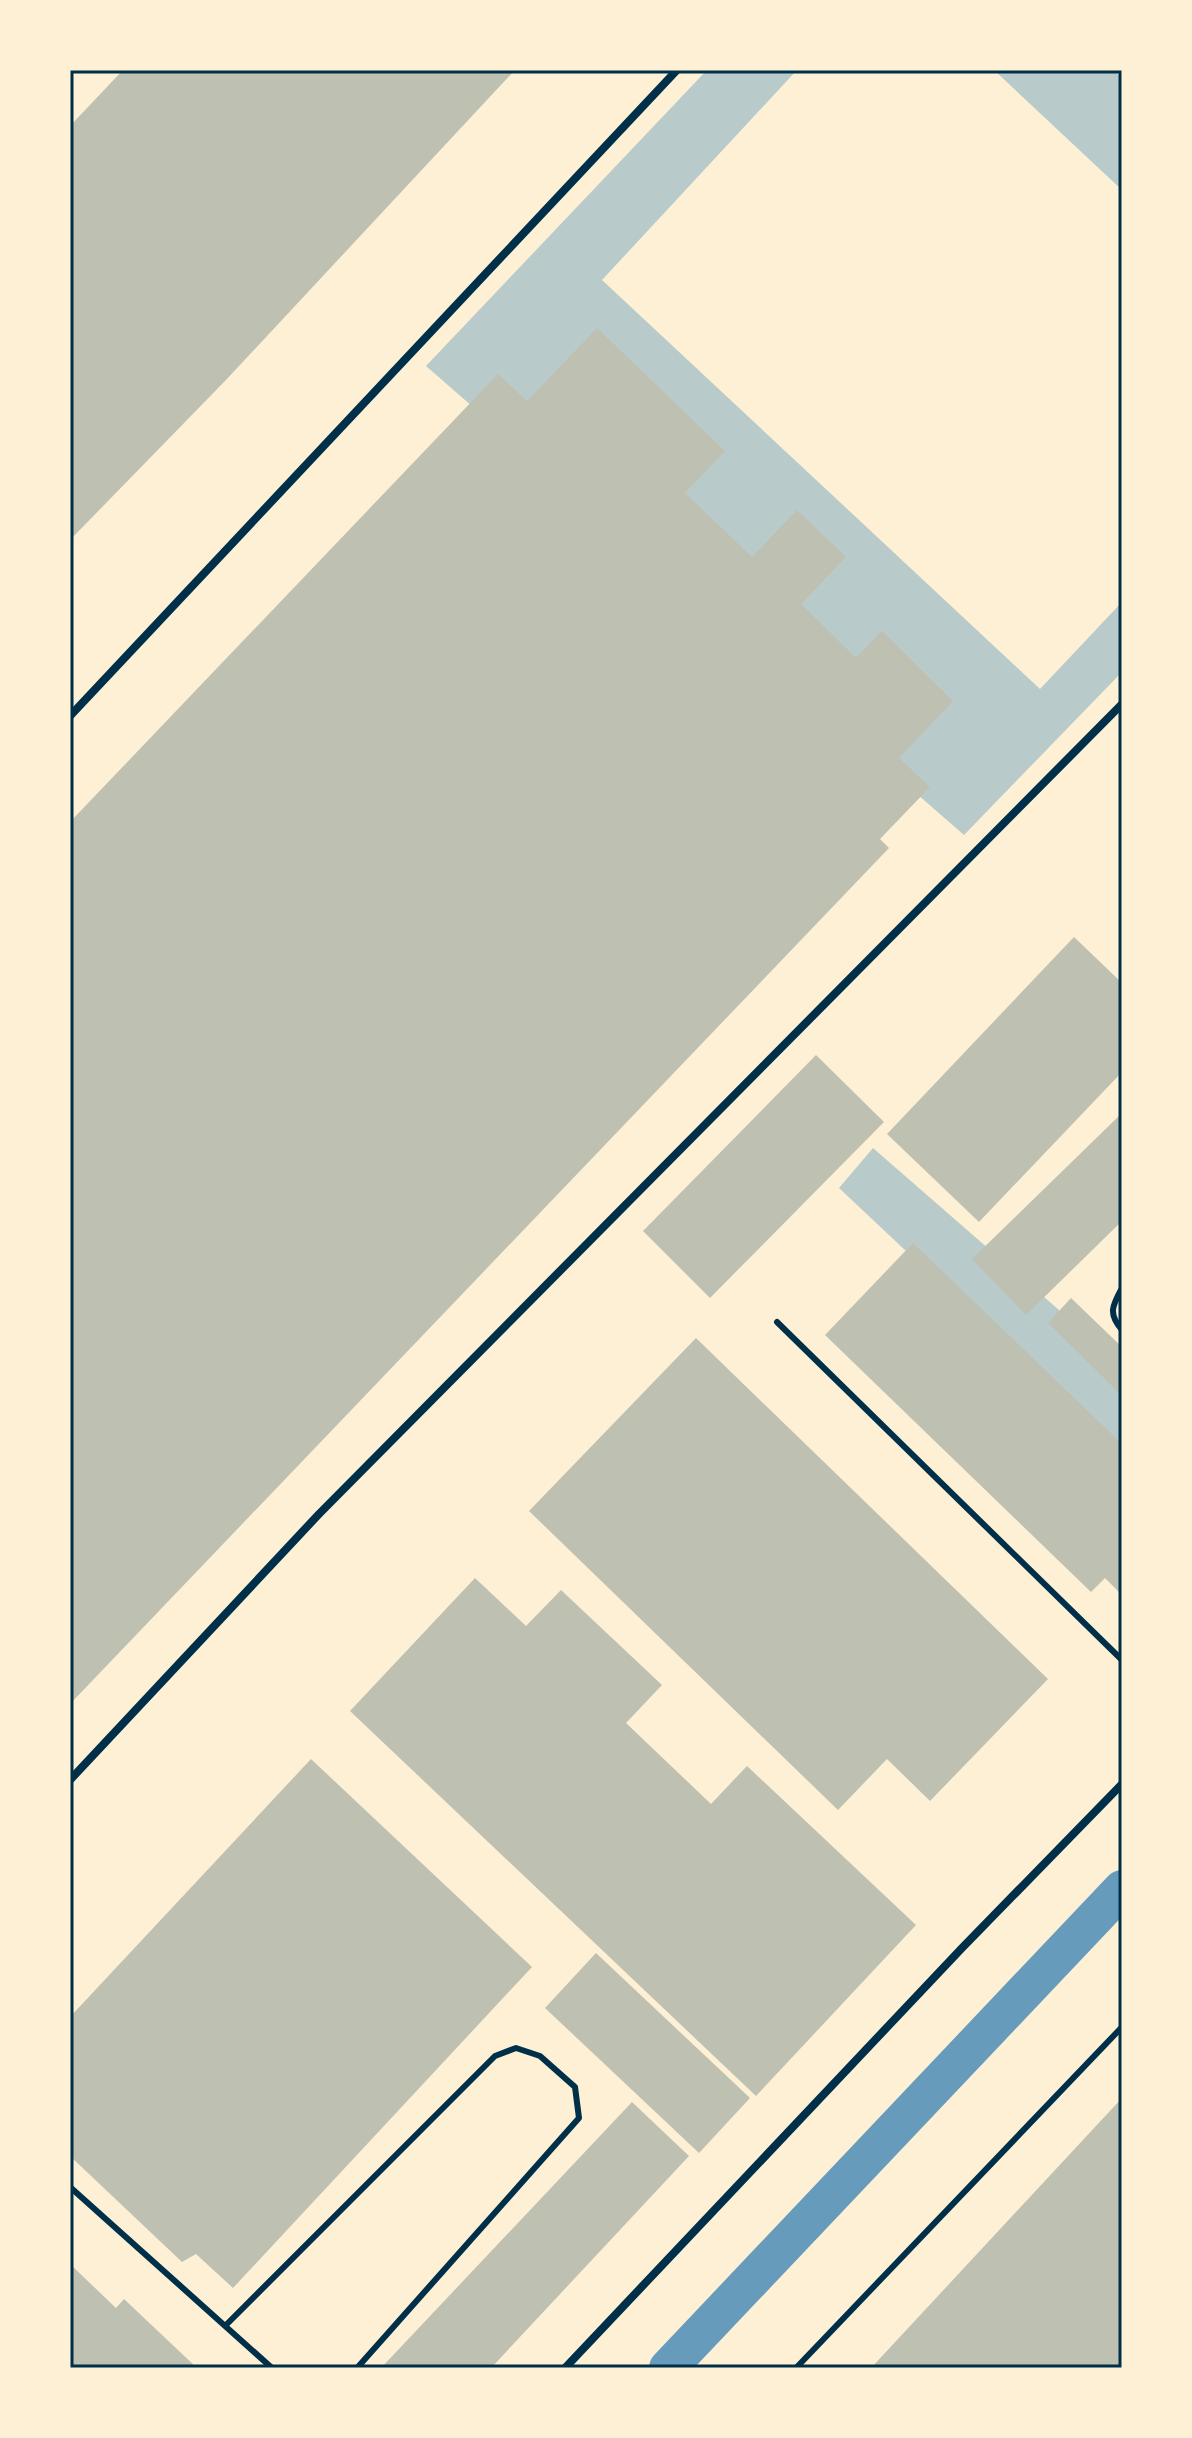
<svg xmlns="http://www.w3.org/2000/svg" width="1192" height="2438" font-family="Georgia,serif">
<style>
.green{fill:#b9caca}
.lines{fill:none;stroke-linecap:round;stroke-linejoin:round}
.canal{stroke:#669bbc;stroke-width:38}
.building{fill:#bec0b2}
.service{stroke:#003049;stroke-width:6}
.minor{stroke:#003049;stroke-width:8}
.neatline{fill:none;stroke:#003049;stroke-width:3}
</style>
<rect width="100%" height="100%" fill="#fdf0d5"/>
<path class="green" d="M707,70H797L602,280L1040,689L1122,602V672L964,835L426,366Z
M994,70H1113L1122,78V190Z
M873,1148L1122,1365V1454L839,1188Z"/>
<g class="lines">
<path class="canal" d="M668,2368L1122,1889"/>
</g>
<path class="building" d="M123,70H515L225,381L70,540V126Z
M597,328L725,451L685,493L752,557L797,510L846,557L801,604L856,658L882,631L953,701L899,758L930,787L880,839L889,848L70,1704V822L498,374L527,401Z
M1074,937L1122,983V1072L979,1222L887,1134Z
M816,1055L884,1122L710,1298L643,1231Z
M1122,1113V1221L1026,1315L972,1259Z
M913,1243L1122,1444V1595L1105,1578L1091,1592L825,1335Z
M1071,1298L1122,1347V1396L1048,1323Z
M696,1338L1048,1679L930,1801L887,1759L838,1810L529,1511Z
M475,1578L526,1626L561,1590L662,1685L626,1723L711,1804L747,1766L916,1925L756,2096L350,1711Z
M311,1759L532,1967L233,2288L196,2254L182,2262L70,2156V2017Z
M596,1953L750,2098L699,2153L545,2008Z
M1122,2098V2368H871Z
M632,2102L689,2156L491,2368H381Z
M70,2264L116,2308L124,2299L197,2368H70Z"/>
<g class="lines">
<path class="service" d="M1122,1288C1112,1306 1108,1314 1122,1330
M777,1322L1122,1660
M70,2187L272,2368
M225,2326L495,2056L516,2048L540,2056L575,2087L579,2118L357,2368
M796,2368L1122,2027"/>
<path class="minor" d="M70,716L677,70
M70,1780L319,1514L1122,704
M565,2368L962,1948L1122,1784"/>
</g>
<rect width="1192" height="2438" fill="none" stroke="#fdf0d5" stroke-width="144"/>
<rect x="72" y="72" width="1048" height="2294" class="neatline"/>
</svg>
